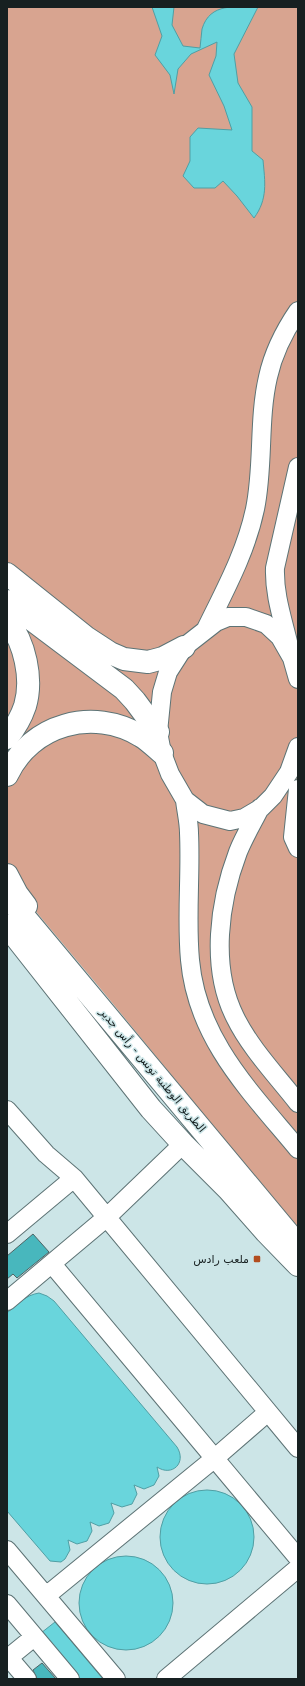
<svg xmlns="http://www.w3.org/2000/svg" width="305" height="1686" font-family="'DejaVu Sans',Cairo,sans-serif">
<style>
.green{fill:#d8a490}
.water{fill:#69d5dc;stroke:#509fa4}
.building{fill:#48b7bd;stroke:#4d6465}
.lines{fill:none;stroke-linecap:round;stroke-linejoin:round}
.minor-casing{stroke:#5d7375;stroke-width:20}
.major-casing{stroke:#5d7375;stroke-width:24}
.highway-casing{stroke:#5d7375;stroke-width:24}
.minor{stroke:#fff;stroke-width:18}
.major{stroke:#fff;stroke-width:22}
.highway{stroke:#fff;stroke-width:22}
.poi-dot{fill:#b24d1f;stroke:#cce5e7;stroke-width:1.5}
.labels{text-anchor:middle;stroke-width:3;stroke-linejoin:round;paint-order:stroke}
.street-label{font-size:11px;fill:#172021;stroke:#cce5e7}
.poi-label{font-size:11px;fill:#172021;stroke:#cce5e7;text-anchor:end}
</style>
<rect width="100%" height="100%" fill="#cce5e7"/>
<path class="green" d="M7,7H298V1229L100,988L7,877Z"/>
<path class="water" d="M152,7H174L172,25L183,46L200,48C201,42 201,35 202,29C210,2 236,7 258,7L234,54L238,83L252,107V151L263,160C265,182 268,199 254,218L237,196L223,181L215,188H194L183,176L190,161V137L198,128L232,130L224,106L209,75L216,56L217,42L191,54L178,69L174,94L170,75L155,55L162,36Z
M39,1293L47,1296L54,1301L177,1447C187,1463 172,1477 157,1467L159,1476L154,1485L144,1489L134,1485L137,1494L132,1504L122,1507L111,1503L114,1513L109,1523L99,1526L90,1522L92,1531L87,1541L77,1544L68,1540L70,1550L65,1559L61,1562L50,1561L7,1511V1313C17,1304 26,1295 39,1293Z
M160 1537a47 47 0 1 1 94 0a47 47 0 1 1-94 0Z
M79 1603a47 47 0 1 1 94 0a47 47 0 1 1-94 0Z
M55,1622L103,1679H79L41,1633Z"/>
<path class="building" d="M33,1234L49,1252L17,1278L13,1274L7,1279V1256Z
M42,1663L56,1679H37L33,1670Z"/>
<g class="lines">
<defs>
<path id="minor" d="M206,629C225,590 246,552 255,509C264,466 258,420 268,377C273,354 285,330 298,311
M289,646C283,620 274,595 275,568L298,467
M298,679L292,658L280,637L266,624L246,617H228L216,622L184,647L168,672L162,692L158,732L162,753L170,774L185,800L203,814L230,821L244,818L261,808L273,796L289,772L298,747
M298,789L293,837L298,848
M185,800C186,810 189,822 189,833C191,875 186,918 190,960C197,1039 250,1091 298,1149
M260,808C253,822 244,837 238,852C219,902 210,967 235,1017C250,1048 277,1076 298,1103
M7,1110L46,1154L74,1178L298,1448
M7,1234L74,1178
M52,1264L298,1558
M7,1301L107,1217L183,1144
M7,1550L116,1679
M46,1596L215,1458L268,1412
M7,1604L70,1679
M9,1658L27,1679
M7,1659L34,1637
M166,1679L298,1568"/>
<path id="major" d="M7,775C31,724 93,707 141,736C148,740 155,747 162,753
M7,875L17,894L26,906
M7,896L298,1245
M7,926L151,1109L183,1144L229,1190L266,1232L298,1265"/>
<path id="highway" d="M7,574L87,638L110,653L124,659L148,662L163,658L184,647
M7,601L124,689L135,701L158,732
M7,620C25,642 33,679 25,706C21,718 15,728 7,738"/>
</defs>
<use href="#minor" class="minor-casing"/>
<use href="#major" class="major-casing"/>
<use href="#highway" class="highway-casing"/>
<use href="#minor" class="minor"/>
<use href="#major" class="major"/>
<use href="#highway" class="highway"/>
</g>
<rect class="poi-dot" x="253" y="1255" width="8" height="8" rx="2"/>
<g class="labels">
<g class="street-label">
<text transform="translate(153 1070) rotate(50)" y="4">الطريق الوطنية تونس - رأس جدير</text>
</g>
<g class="poi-label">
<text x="249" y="1263">ملعب رادس</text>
</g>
</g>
<rect width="305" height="1686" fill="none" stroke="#172021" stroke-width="16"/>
</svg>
